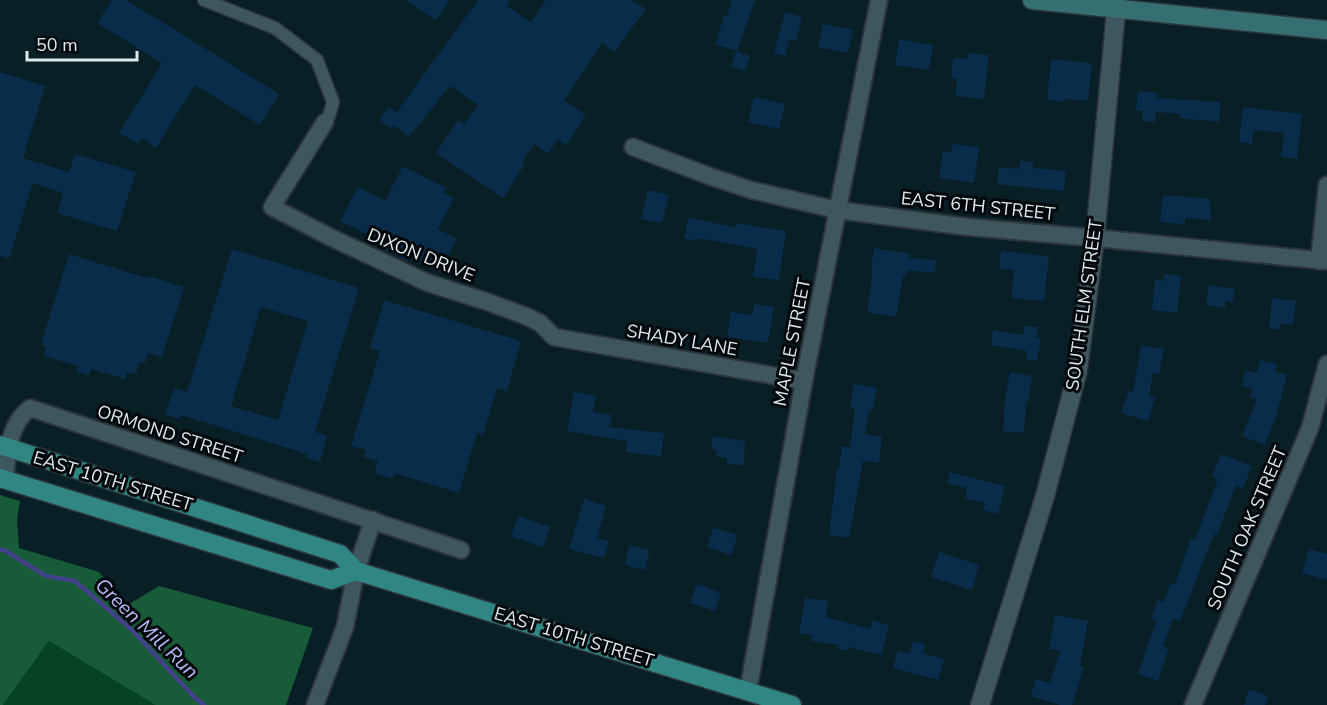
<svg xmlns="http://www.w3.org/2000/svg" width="1327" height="705" font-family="'Nunito Sans',sans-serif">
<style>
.green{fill:#064225}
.forest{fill:#175b38}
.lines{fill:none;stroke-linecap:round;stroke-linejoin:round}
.stream{stroke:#414287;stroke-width:4.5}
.building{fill:#092c4a;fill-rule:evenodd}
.pedestrian-casing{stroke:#2c353b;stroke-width:15}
.minor-casing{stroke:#2c353b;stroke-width:20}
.tertiary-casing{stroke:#2c353b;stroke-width:21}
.secondary-casing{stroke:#2c353b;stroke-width:21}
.primary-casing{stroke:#2c353b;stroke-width:21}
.pedestrian{stroke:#3e575e;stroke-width:12}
.minor{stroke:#3e575e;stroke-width:16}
.tertiary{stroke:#3e575e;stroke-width:18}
.secondary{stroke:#366f71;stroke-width:18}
.primary{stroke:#2f8683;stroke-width:18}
.labels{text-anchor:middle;stroke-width:6;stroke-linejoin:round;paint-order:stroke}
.street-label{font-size:18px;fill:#ddebef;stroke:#02070a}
.water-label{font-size:20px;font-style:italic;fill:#b6bcf8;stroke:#02070a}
</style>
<rect width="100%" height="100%" fill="#071f25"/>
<path class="green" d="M49,641L155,705H3Z"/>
<path class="forest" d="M0,495L20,501L17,520L19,548L99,572L126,606L159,586L313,628L286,705H155L49,641L3,705H0Z"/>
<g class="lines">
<path class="stream" d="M0,550H4L46,576L75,581L132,630L195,698L204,705"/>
</g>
<path class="building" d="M112,0H126L279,94L260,125L195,85L156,148L142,138L138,144L119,133L162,63L97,23Z
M405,0H450L436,20Z
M478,0H511L507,6L531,22L546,0H631L646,9L614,52L602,43L564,100L586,115L566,145L558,139L548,154L534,144L522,162L525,164L503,198L436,153L458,120L464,124L478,105L450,86L409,137L394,126L390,128L379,120L389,107L396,113Z
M732,0H755L737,51L715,44L724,16H727Z
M785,12L802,17L796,41L789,39L785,56L774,53Z
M823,24L853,30L848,53L818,47Z
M899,39L933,45L929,70L895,65Z
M736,51L750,56L745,71L731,66Z
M968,53L989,55L984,99L955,96L957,79L951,78L953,58L967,59Z
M1051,59L1092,63L1088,101L1064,99V102L1047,100Z
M0,72L45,86L23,158L69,172L75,154L136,172L117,231L57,213L63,193L33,183L9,259L0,256Z
M1138,91L1158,93L1157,98L1221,102L1219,122L1180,118L1181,114L1156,112L1155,122L1142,121L1143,111L1136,110Z
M754,97L785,104L779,129L748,122Z
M1243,107L1302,114L1297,159L1281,157L1284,133L1254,130L1252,144L1239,142Z
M952,144L979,147L974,183L939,178L943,151L951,152Z
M1020,161L1033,162V168L1066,171L1064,191L997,184L999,167L1019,169Z
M403,166L446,188L444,193L454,198L438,229L457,239L440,272L410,257L408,262L366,241L369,235L340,221L358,187L385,201Z
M648,190L669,195L662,223L641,219Z
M1163,195L1210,199L1211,220L1185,218V224L1160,222Z
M689,217L736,228V223L786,231L779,280L753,277L757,249L698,238L697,241L684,238Z
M874,248L909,254V258L936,260L935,273L907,270L906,275H903L896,317L867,312L873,270H871Z
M232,249L359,288L315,432L327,436L320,462L306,458L307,454L181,415L180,419L165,415L174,388L187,392ZM261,307L308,321L278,420L231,406Z
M1001,251L1049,256L1044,301L1011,298L1014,270L999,269Z
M69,254L147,278L148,276L184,287L162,357L148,353L145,363L139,362L136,374L127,372L125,379L91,369L89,376L77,372L78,366L44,356L46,347L41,344Z
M1164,274L1181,276L1177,313L1152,310L1155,280L1163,281Z
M1209,285L1235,289L1233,302L1226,301L1225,308L1206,305Z
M1272,298L1296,301L1293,325L1281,323L1280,330L1269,328Z
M384,300L521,341L507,391L497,388L483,435L477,433L459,493L394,473L393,479L374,473L378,461L364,457L366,450L351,446L380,351L370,348Z
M754,304L774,307L768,343L727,337L731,312L752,315Z
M1025,326L1038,327L1036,337L1041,338L1037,361L1026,359L1027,351L991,345L993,330L1023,335Z
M1141,345L1164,349L1159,374L1153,373L1149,396L1155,398L1148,421L1121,413L1129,390L1133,392Z
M1260,360L1277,364L1275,372L1287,375L1276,417L1265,445L1242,436L1257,399L1250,398L1252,388L1242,386L1245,370L1257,373Z
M1010,372L1032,376L1028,402H1026L1024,433L1003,431L1005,399Z
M854,384L877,388L873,411L869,410L865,434L882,437L879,463L863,461L849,538L829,535L837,469H839L842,446L850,447L855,408L850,407Z
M574,392L596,396L593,412L612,415L609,427L664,433L661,456L626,452L627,441L567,431Z
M713,436L745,441L744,465L727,464V458L716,457L717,450L711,449Z
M1221,454L1252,466L1243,489L1236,485L1217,535L1214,534L1180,621L1173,618L1163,646L1169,648L1158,681L1138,674L1156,621L1151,619L1158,600L1163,602L1171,583L1175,584L1191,538L1195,540L1218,479L1212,476Z
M950,472L1005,486L998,514L983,510L985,503L965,498L967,488L947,483Z
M584,499L606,506L597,538L609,541L604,558L569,549Z
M518,516L550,527L543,547L511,536Z
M713,528L738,535L731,555L707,547Z
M629,545L650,550L645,570L625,565Z
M1309,549L1327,554V580L1302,573Z
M939,552L979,565L972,590L931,577Z
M697,584L721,593L715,611L690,603Z
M805,598L828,601L826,617L870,629L872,620L889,625L881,655L850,647L849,651L837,648L838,645L811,641L812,635L799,633Z
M1055,615L1088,621L1080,666L1084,667L1072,705H1060L1031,696L1036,679L1050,683L1060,651L1049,649Z
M913,641L925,644L923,653L944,659L938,680L893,668L898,651L909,654Z
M1249,689L1268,696L1265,705H1244Z"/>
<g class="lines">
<defs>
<path id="pedestrian" d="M204,0L275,28L317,60L333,102L329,116L325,122"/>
<path id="minor" d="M325,122L272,207L330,237L428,283L488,302L528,317L540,323L554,337L804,381
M633,147L709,176L751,190L837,210L968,227L1095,238L1327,261
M1319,261L1327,185
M5,479C8,453 8,425 30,408L461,550
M748,691L804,381L879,0
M315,705L345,627L356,571L373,520
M1193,705L1310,428L1327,364"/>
<path id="tertiary" d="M980,705L1045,496L1078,370L1095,238L1117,0"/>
<path id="secondary" d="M1032,0L1327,30"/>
<path id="primary" d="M0,445L340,554L356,571L792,705
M0,478L331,580L356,571"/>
</defs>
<use href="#pedestrian" class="pedestrian-casing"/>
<use href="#minor" class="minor-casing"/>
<use href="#tertiary" class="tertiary-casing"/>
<use href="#secondary" class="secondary-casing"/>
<use href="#primary" class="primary-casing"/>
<use href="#pedestrian" class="pedestrian"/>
<use href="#minor" class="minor"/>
<use href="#tertiary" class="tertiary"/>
<use href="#secondary" class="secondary"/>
<use href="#primary" class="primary"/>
</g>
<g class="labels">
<g class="street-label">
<text transform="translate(978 206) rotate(6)" y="6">EAST 6TH STREET</text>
<text transform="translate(421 255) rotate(22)" y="6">DIXON DRIVE</text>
<text transform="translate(1084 305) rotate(-82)" y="6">SOUTH ELM STREET</text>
<text transform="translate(682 340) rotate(10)" y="6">SHADY LANE</text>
<text transform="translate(792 342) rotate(-79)" y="6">MAPLE STREET</text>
<text transform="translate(170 434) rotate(18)" y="6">ORMOND STREET</text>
<text transform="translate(113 481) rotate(17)" y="6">EAST 10TH STREET</text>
<text transform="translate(1247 528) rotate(-67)" y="6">SOUTH OAK STREET</text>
<text transform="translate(574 637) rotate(17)" y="6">EAST 10TH STREET</text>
</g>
<g class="water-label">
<text transform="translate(147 628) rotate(44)" y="7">Green Mill Run</text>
</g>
</g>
<path d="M27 51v9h110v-9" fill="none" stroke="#ddebef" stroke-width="3"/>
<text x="36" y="51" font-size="18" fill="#ddebef" stroke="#02070a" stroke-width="4.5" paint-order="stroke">50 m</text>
</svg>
